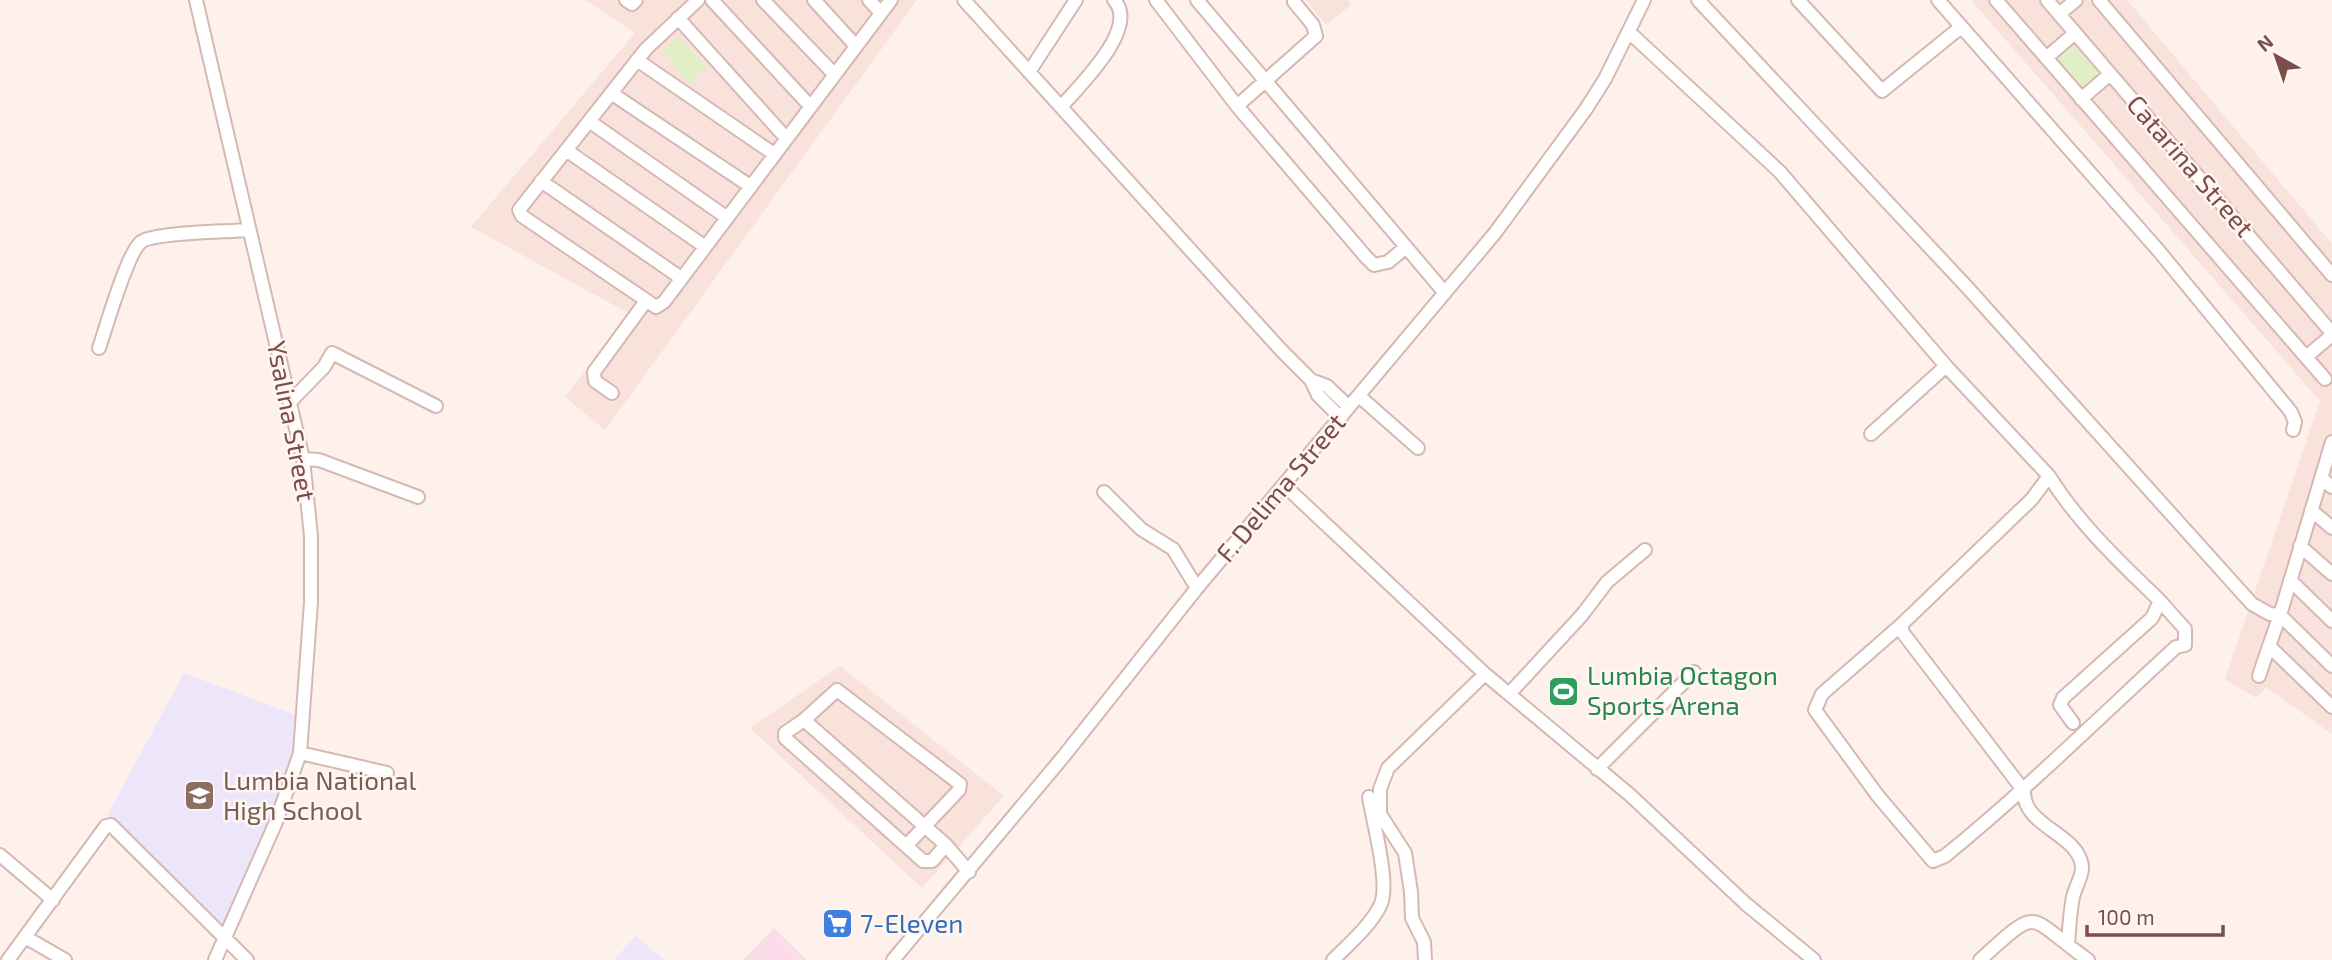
<svg xmlns="http://www.w3.org/2000/svg" width="2332" height="960" font-family="'Exo 2',sans-serif">
<style>
.residential{fill:#f8e2db}
.education{fill:#ede6fb}
.medical{fill:#fcdcea}
.green{fill:#e2eec6}
.lines{fill:none;stroke-linecap:round;stroke-linejoin:round}
.minor-casing{stroke:#d6b8b3;stroke-width:16}
.minor{stroke:#fff;stroke-width:12}
.labels{text-anchor:middle;stroke-width:5;stroke-linejoin:round;paint-order:stroke}
.street-label{font-size:26px;fill:#7c4d4a;stroke:#fff6f2}
.leisure-label{font-size:26px;fill:#27864d;stroke:#fff6f2;text-anchor:start}
.education-label{font-size:26px;fill:#785e54;stroke:#fff6f2;text-anchor:start}
.shop-label{font-size:26px;fill:#366cbe;stroke:#fff6f2;text-anchor:start}
</style>
<rect width="100%" height="100%" fill="#fef0ea"/>
<path class="residential" d="M585,0H917L605,430L565,397L630,314L471,227L635,33Z
M1306,0H1348L1351,5L1326,25Z
M1971,0H2127L2332,244V734L2266,687L2256,698L2225,679L2320,401Z
M840,666L1004,796L922,888L750,728Z"/>
<path class="education" d="M184,673L301,717L291,776L224,929L107,816Z
M636,936L664,960H614Z"/>
<path class="medical" d="M774,928L807,960H743Z"/>
<path class="green" d="M678,36L707,68L690,84L661,51Z
M2074,44L2100,74L2082,89L2056,59Z"/>
<g class="lines">
<defs>
<path id="minor" d="M196,0L303,459L311,536V602L300,753L276,822L215,960
M626,0L632,4L636,0
M698,0L646,49L519,210L522,216L656,307L664,302L891,0
M712,0L810,106
M763,0L834,74
M814,0L856,46
M869,0L881,13
M964,0L1281,350L1311,380L1327,386L1349,407
M1156,0L1237,106L1366,257L1374,265L1388,262L1405,248
M1197,0L1445,293
M1698,0L1966,286L2252,604L2270,614L2280,615L2332,442
M1798,0L1882,91L1961,27
M1938,0L2158,250L2291,412L2295,422L2293,430
M1996,0L2325,379
M2047,0L2332,333
M2099,0L2332,275
M2059,14L2076,0
M678,18L786,138
M1629,32L1780,172L1946,366L2049,476L2032,499L1901,625L1903,633L2024,791C2023,827 2078,833 2082,866C2083,876 2075,887 2073,897C2070,912 2069,929 2068,945
M2046,58L2075,33
M637,60L774,154
M1029,72L1076,0
M611,93L750,186
M2081,99L2110,74
M1237,106L1316,36L1313,25L1294,2
M1061,107C1080,85 1140,28 1114,0
M589,121L726,217
M566,150L704,246
M541,181L681,278
M99,348C106,328 127,253 141,242C154,232 228,232 248,230
M2306,357L2332,335
M1311,380L1318,395L1341,418
M612,393L595,381L594,372L646,301
M1359,396L1418,448
M291,401L324,367L332,353L436,406
M1871,434L1946,366
M303,459L319,460L418,497
M2049,476C2079,524 2119,561 2160,601L2152,618L2063,698L2060,705L2073,723
M2321,478L2332,487
M1284,485L1485,674L1630,795L1746,904L1814,960
M1104,492L1141,529L1173,549L1197,588
M2311,510L2332,528
M2300,546L2332,574
M2290,580L2332,621
M1901,625L1822,694L1815,710L1878,796L1933,861L1945,856C2026,790 2100,717 2176,647L2185,645V629L2160,601
M2332,666L2280,615L2269,646L2332,707
M2259,676L2269,646
M1510,693L1582,615L1607,582L1645,550
M804,720L946,845L969,872
M300,753L387,773
M1597,769L1694,672
M906,846L959,790L960,784L837,690L804,720L785,733V738L923,861H932L946,845
M0,855L53,900
M25,937L65,960
M8,960L106,826L111,825L247,960
M893,960L1063,757L1197,588L1495,233L1586,109L1605,79L1644,0
M1333,960C1349,944 1370,926 1380,906C1391,886 1373,823 1369,797
M1425,960L1424,942L1412,918L1411,892L1405,853L1380,814V789L1388,768L1485,674
M1980,960C2042,904 2025,915 2088,960"/>
</defs>
<use href="#minor" class="minor-casing"/>
<use href="#minor" class="minor"/>
</g>
<defs>
<symbol id="stadium-square" viewBox="-11 -11 22 22"><rect x="-9" y="-9" width="18" height="18" rx="4" fill="#2e9e5b" stroke="#fff6f2"/><path d="M0-5a6.5 5 0 1 0 0 10a6.5 5 0 1 0 0-10ZM-3.5-1.8h7v3.6h-7Z" fill="#fff"/></symbol>
<symbol id="school-square" viewBox="-11 -11 22 22"><rect x="-9" y="-9" width="18" height="18" rx="4" fill="#8d6e63" stroke="#fff6f2"/><path d="M0-5L7-2L0 1L-7-2ZM-4 1L0 2.5L4 1V4Q0 6-4 4Z" fill="#fff"/></symbol>
<symbol id="supermarket-square" viewBox="-11 -11 22 22"><rect x="-9" y="-9" width="18" height="18" rx="4" fill="#3f7fe0" stroke="#fff6f2"/><path d="M-6-5.5h2.5l.6 2H6L4.5 2H-2.5L-4.4-4H-6ZM-1.5 3.2a1.3 1.3 0 1 0 .1 0ZM3 3.2a1.3 1.3 0 1 0 .1 0Z" fill="#fff"/></symbol>
</defs>
<g fill-rule="evenodd">
<use href="#stadium-square" x="1546" y="674" width="35" height="35"/>
<use href="#school-square" x="182" y="778" width="35" height="35"/>
<use href="#supermarket-square" x="820" y="906" width="35" height="35"/>
</g>
<g class="labels">
<g class="street-label">
<text transform="translate(2190 166) rotate(49)" y="9">Catarina Street</text>
<text transform="translate(291 421) rotate(79)" y="9">Ysalina Street</text>
<text transform="translate(1281 488) rotate(-50)" y="9">F. Delima Street</text>
</g>
<g class="leisure-label">
<text x="1587" y="685">Lumbia Octagon<tspan x="1587" dy="30">Sports Arena</tspan></text>
</g>
<g class="education-label">
<text x="223" y="790">Lumbia National<tspan x="223" dy="30">High School</tspan></text>
</g>
<g class="shop-label">
<text x="860" y="933">7-Eleven</text>
</g>
</g>
<g transform="translate(2276 56) rotate(320)" stroke="#fff6f2" stroke-width="5" paint-order="stroke">
<path d="M0-5L12 26L0 18L-12 26Z" fill="#7c4d4a"/>
<text y="-10" font-size="19" font-weight="bold" text-anchor="middle" fill="#7c4d4a">N</text>
</g>
<path d="M2087 925v10h136v-10" fill="none" stroke="#7c4d4a" stroke-width="3.5"/>
<text x="2098" y="925" font-size="21" fill="#7c4d4a" stroke="#fff6f2" stroke-width="5" paint-order="stroke">100 m</text>
</svg>
